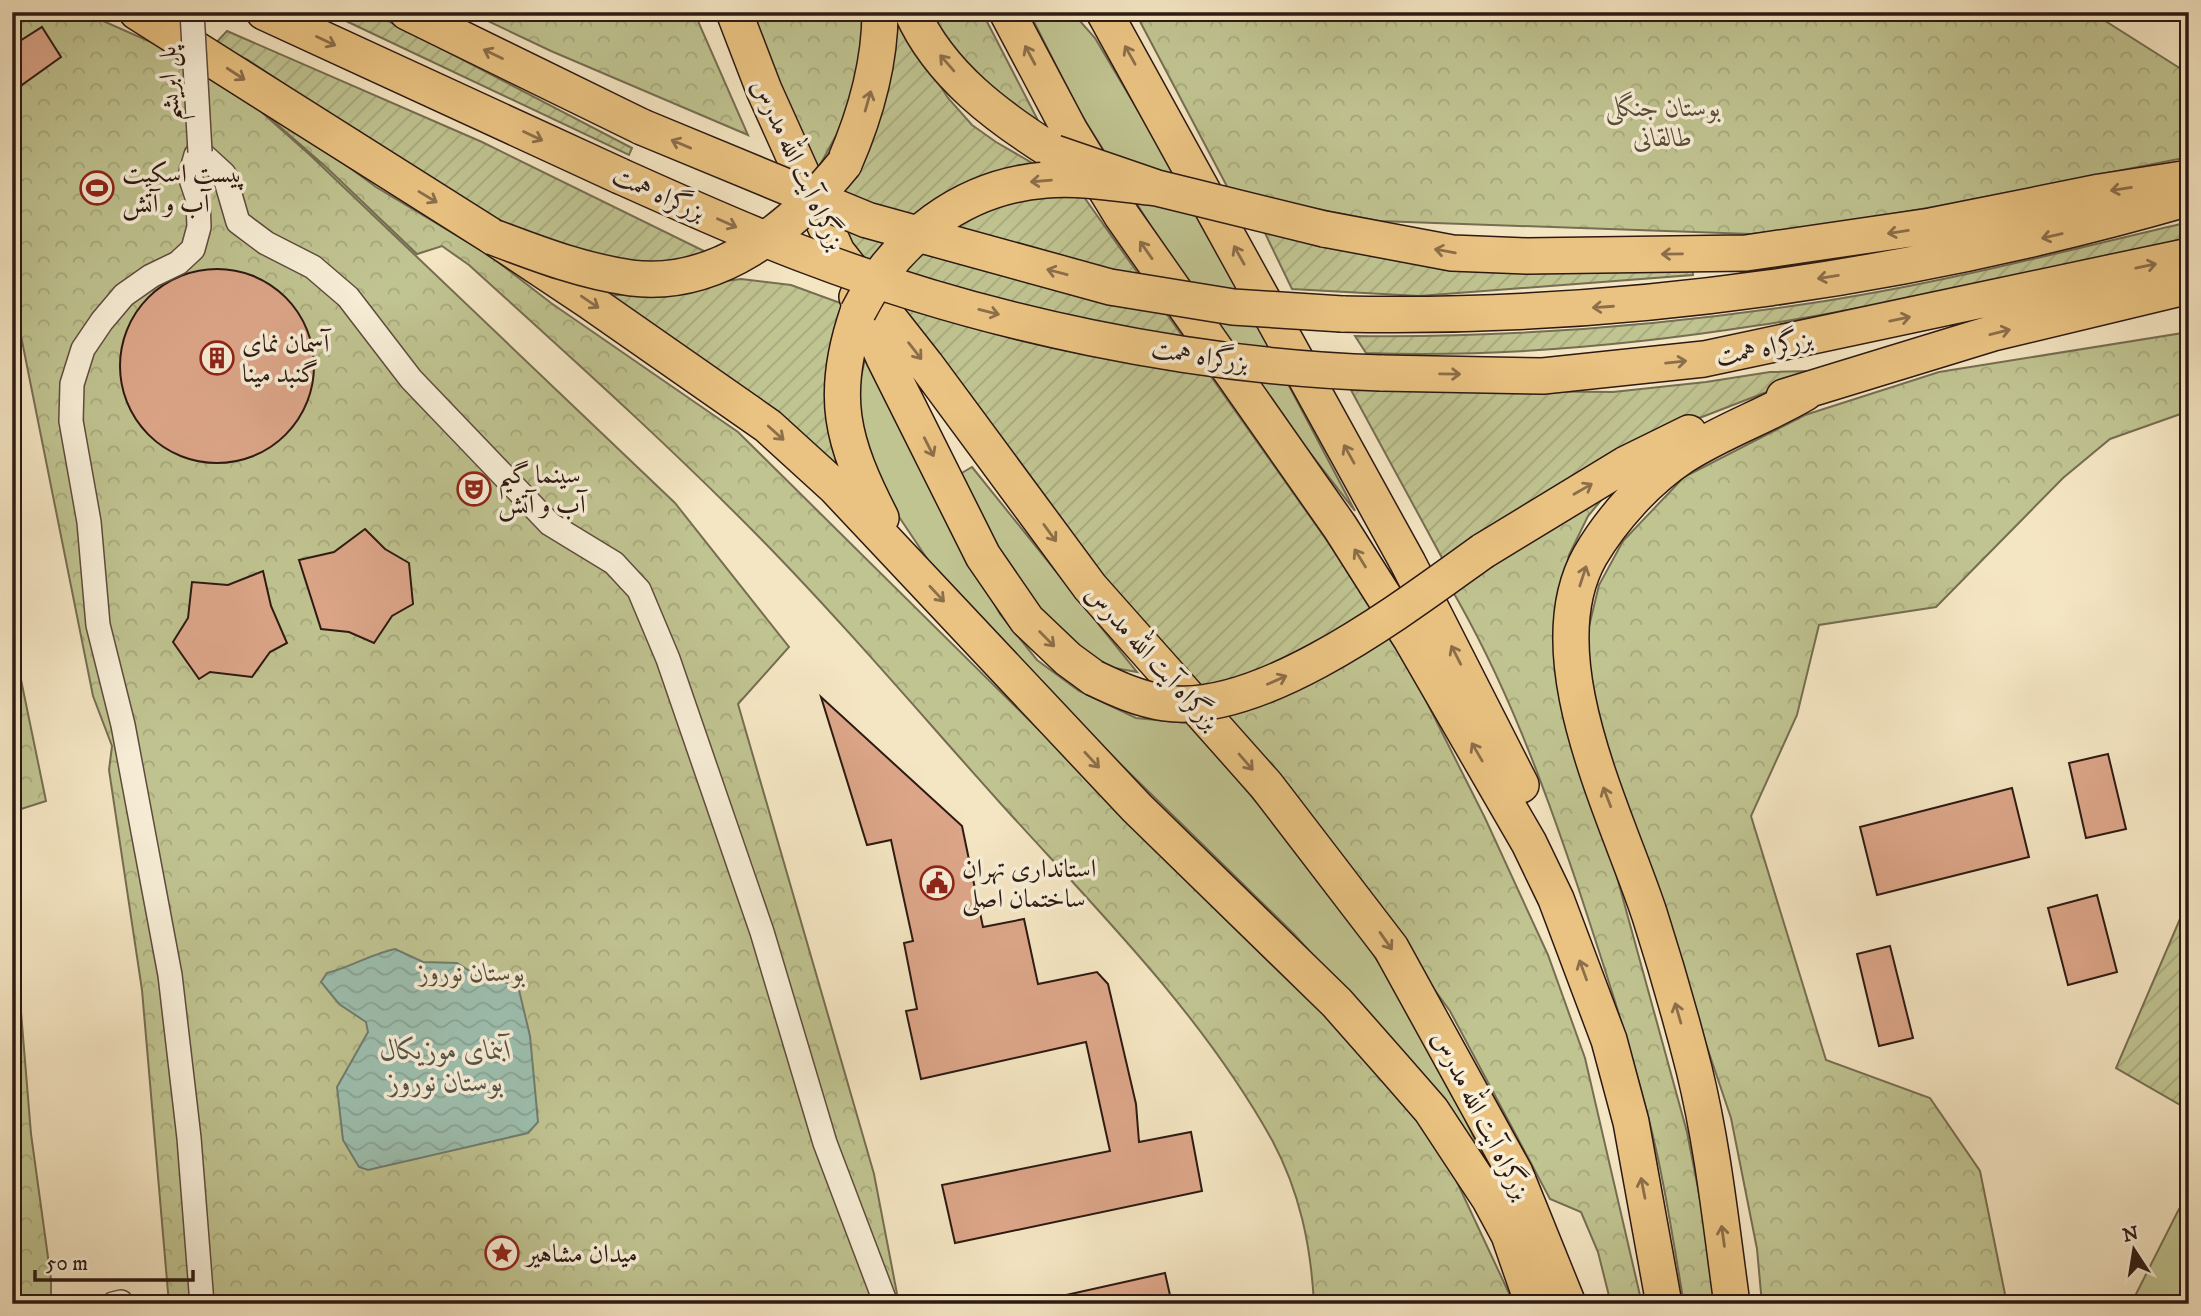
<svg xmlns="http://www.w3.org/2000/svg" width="2201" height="1316" font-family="'IM FELL DW Pica',Amiri,serif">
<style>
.grass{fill:#c0c491;stroke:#766e52;stroke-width:2}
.forest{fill:url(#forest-crowns);stroke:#766e52;stroke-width:2}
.garden{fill:url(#garden-furrows);stroke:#766e52;stroke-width:2}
.water{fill:url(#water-waves);stroke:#707d71;stroke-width:2}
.building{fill:#dda689;stroke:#2d1912;stroke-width:2}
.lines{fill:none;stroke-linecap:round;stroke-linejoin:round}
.minor-casing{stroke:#5f4c3e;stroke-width:26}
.highway-casing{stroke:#2d1912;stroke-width:38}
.minor{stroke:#f8efd8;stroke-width:23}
.highway{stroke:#eac382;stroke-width:35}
.minor-bridge-casing{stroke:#5f4c3e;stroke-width:26;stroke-linecap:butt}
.highway-bridge-casing{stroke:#2d1912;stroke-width:38;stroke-linecap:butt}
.minor-bridge{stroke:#f8efd8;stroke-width:23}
.highway-bridge{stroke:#eac382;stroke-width:35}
.oneway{stroke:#8c6e4a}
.labels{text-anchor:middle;stroke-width:7;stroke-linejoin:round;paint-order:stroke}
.street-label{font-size:26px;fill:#2d1912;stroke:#f8efd8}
.park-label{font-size:26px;font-style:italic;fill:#594c38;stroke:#f8efd8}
.poi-label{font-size:26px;fill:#2d1912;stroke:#f8efd8;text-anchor:start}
.water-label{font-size:28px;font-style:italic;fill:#545349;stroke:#f8efd8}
</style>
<defs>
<pattern id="forest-crowns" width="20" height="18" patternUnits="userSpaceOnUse" patternTransform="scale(1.75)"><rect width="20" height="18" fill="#c0c491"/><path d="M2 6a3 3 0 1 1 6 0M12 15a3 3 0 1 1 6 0" fill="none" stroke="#a5a87c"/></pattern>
<pattern id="garden-furrows" width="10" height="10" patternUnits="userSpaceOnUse" patternTransform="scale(1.75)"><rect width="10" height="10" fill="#c0c491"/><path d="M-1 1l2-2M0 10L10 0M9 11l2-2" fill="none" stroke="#a5a87c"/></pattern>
<pattern id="water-waves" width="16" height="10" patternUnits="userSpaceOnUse" patternTransform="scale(1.75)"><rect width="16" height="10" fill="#9dc0b0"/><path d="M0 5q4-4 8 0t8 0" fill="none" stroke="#88a496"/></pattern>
</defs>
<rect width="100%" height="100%" fill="#f5e6c3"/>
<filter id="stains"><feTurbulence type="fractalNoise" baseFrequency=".00286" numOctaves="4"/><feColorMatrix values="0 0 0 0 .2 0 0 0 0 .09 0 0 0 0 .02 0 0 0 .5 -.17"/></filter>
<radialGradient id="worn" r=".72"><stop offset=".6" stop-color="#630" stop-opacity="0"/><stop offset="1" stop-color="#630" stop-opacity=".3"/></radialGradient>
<path class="grass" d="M1029,12H1072L1095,38L1192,202L1355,511L1218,334L1079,111Z
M866,354L958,539L1000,614L1037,660L1079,691L1136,718L1188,723C1264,809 1346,906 1405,1004C1438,1060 1466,1120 1493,1179L1409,1061L1294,934L1054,699L930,563L887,499L859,434L856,400Z
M972,467L1137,672L1103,666L1044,626L955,477Z
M2179,1209L2189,1213V1304H2131Z"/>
<path class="forest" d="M12,12H83L214,70L310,155L675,503L789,647L738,704L874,1174L899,1304H169L142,990L109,770L112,746L93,696L12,291Z
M469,12H694L748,135L551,51Z
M750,12H868L867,43L845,119L814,176Z
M923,12H982L1045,134L991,98Z
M1135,12H2091L2189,74V157L1939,206L1830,225L1751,234L1379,221L1230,192Z
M214,69L376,187L489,255L551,303L738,432L1128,818L1322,1002L1403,1094L1450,1167L1514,1304H1314C1311,1246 1300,1192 1272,1140C1202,1014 1098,911 1002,805C923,717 846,626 763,541C669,445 568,355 469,265L442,246L417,254L326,167Z
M2189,332V411L2110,439L2063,478L1936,607L1819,625L1797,715L1751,816L1826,1060L1930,1098L1980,1171L2007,1304H1762L1757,1249L1731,1118L1591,704L1585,643L1599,585L1623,541L1684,477L1805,415L1939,372Z
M1613,486L1588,516L1569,555L1561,601L1606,837L1687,1132L1716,1281L1718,1304H1684C1673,1241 1664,1177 1648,1116C1628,1039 1603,963 1578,887C1543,783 1505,680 1449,585Z
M1391,631L1485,818L1548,955L1585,1058L1642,1304H1611L1598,1252L1581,1212L1550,1199L1450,1011L1377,911L1219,713Z
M12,636L46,801L12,812Z
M12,902L31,1134L51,1279V1302H12Z"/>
<path class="garden" d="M327,12H371L632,148L629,155Z
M893,12L948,98L972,125L996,142L1079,190L1391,631L1219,713L1033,493L859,256L826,200Z
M227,31L482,142L708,253L657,265L609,263L476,212L248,60L214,45Z
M2189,222V238C1918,298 1646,363 1366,353L1355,336C1511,338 1671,325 1825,301C1947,282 2069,250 2189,222Z
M1263,229L1692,264L1693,275L1419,296L1292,289Z
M741,279L791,285L843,304L844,478L610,296Z
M1811,371L1777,388L1689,422L1447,567L1351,390L1613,392L1706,382L1770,372Z
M2189,898V1110L2116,1068Z"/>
<path class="water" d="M395,949L423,962L457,963L476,975L508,983L519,990L530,1036L538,1122L528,1133L368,1170L359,1167L343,1140L337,1087L368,1032L366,1022L339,1004L321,982L327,973C351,967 371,954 395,949Z"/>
<path class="building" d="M42,27L61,57L12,92V46Z
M120 366a97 97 0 1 1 194 0a97 97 0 1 1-194 0Z
M365,529L385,549L409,563L413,604L392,616L374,643L349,632L321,629L299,560L334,552Z
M263,571L271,606L287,643L270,652L252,677L210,672L199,679L173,642L188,618L192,582L228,585Z
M821,697L962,826L983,927L1024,919L1038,984L1097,972L1108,984L1136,1104L1139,1142L1191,1132L1202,1191L955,1243L942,1185L1110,1151L1086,1042L921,1079L906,1011L917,1009L904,943L913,941L891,840L867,845Z
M2108,754L2126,829L2086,838L2069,763Z
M2012,788L2029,857L1877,895L1860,827Z
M2097,895L2117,972L2068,985L2048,908Z
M1890,946L1913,1038L1879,1046L1857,954Z
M1165,1273L1172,1304H1058L1057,1297Z"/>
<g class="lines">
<defs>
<path id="minor" d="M113,1304L121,1302
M202,1304L189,1138L170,975L123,725L98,625L89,522L71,421L72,384L83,349L102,321L124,295L151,276L178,263L193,249L199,227L198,200L190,176L196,155L200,152L224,174L238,222L266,243L313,267L348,297L411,379L550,524L614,563L639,590L668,659L762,932L825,1143L886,1304"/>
<path id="highway" d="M137,12L493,237L589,301L768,426L835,487L1137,808L1337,1003L1397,1071L1431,1110L1489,1198L1509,1235L1533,1304
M264,12L620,176
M407,12L642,127
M734,12L764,90L837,252L926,365L1090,587L1266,785L1391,948L1515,1173L1568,1304
M912,12C940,75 999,118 1055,153
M1007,12L1070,131L1122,216L1340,527L1411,639L1529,843L1556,899L1609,1040L1631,1122L1664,1304
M1104,12L1408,563L1521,785
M844,164C865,116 880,66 880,12
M1324,229L1452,253L1527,256L1746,253L1931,226L2100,192L2189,178
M857,297L884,358L983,556L1027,620L1068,659L1094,678
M858,312C829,396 842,442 881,518
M1342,314C1627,320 1915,277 2189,198
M1381,373L1543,376L1704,359L2189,256
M1784,397L1993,333L2189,286
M1483,551L1626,464L1689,433
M1732,1304C1721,1225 1713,1146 1694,1069C1681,1018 1666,966 1650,916C1618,817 1533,657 1590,556C1612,518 1647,480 1683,456C1722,431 1766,416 1805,393"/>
</defs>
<use href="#minor" class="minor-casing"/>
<use href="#highway" class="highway-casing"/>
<use href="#minor" class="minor"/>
<use href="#highway" class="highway"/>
<defs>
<path id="minor-bridge" d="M192,12L200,152"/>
<path id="highway-bridge" d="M642,127L867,220L1110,287L1233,307L1342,314
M1055,153L1157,188L1324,229
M620,176C683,204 746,233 811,257C987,324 1193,367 1381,373
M493,237C538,254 582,271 631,278C717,289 793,227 844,164
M858,312C895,239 963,186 1046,180C1083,177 1120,184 1157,188
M1094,678C1117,689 1139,699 1165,703C1262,717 1406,606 1483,551"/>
</defs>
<use href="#minor-bridge" class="minor-bridge-casing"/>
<use href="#highway-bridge" class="highway-bridge-casing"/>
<use href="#minor-bridge" class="minor-bridge"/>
<use href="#highway-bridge" class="highway-bridge"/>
</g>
<defs><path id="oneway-shaft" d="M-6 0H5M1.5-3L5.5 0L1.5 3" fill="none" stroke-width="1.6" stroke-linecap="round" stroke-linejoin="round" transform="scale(1.75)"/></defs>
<g class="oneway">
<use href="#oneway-shaft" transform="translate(326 41) rotate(25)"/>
<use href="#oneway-shaft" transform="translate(493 54) rotate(-154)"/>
<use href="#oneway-shaft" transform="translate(1030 55) rotate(-118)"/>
<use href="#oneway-shaft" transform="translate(1130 55) rotate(-119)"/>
<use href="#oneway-shaft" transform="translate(947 63) rotate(-131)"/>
<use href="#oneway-shaft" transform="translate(236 74) rotate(33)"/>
<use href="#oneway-shaft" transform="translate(868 101) rotate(-74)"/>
<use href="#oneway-shaft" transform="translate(533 136) rotate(25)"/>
<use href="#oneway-shaft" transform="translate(681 144) rotate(-157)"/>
<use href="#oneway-shaft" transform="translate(1041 181) rotate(175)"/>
<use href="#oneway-shaft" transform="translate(2121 189) rotate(171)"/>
<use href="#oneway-shaft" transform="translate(428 197) rotate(31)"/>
<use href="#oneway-shaft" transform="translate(727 223) rotate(24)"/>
<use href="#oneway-shaft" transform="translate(1898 232) rotate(171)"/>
<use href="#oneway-shaft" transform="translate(2052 236) rotate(167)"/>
<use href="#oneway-shaft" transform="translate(1146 250) rotate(-125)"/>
<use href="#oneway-shaft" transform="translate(1445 251) rotate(-170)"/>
<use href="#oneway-shaft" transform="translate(1672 254) rotate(179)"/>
<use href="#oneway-shaft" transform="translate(1239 255) rotate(-119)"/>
<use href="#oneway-shaft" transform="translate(2146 266) rotate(-12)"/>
<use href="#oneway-shaft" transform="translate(1057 272) rotate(-165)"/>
<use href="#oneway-shaft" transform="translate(1828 277) rotate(171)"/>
<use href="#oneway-shaft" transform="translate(590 302) rotate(34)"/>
<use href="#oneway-shaft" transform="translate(1603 307) rotate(176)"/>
<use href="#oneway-shaft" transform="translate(989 312) rotate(14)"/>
<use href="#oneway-shaft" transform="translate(1900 319) rotate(-12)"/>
<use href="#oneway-shaft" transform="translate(2000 332) rotate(-14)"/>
<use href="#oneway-shaft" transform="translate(915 351) rotate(52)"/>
<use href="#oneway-shaft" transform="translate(1676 362) rotate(-6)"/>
<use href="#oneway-shaft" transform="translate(1450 374) rotate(1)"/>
<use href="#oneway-shaft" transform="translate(776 433) rotate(42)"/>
<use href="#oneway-shaft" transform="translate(929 447) rotate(63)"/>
<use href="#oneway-shaft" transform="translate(1349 454) rotate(-119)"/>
<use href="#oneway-shaft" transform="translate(1583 489) rotate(-30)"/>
<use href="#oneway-shaft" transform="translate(1050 533) rotate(54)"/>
<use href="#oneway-shaft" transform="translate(1360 558) rotate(-122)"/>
<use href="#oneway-shaft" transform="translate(1583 576) rotate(-72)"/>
<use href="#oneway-shaft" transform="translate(937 594) rotate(47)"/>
<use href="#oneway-shaft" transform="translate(1047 639) rotate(45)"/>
<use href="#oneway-shaft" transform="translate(1456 655) rotate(-117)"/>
<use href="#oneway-shaft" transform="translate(1277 680) rotate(-24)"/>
<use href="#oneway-shaft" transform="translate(1477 752) rotate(-120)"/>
<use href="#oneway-shaft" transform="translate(1092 760) rotate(47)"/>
<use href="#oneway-shaft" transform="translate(1246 762) rotate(49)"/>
<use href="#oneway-shaft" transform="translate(1607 797) rotate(-111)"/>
<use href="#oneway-shaft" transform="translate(1386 941) rotate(55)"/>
<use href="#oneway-shaft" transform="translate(1583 970) rotate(-110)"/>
<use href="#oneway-shaft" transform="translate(1678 1013) rotate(-106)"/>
<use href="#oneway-shaft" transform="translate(1643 1188) rotate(-101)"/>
<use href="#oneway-shaft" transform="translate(1723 1236) rotate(-98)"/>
</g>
<defs>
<symbol id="stadium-ring" viewBox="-11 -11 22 22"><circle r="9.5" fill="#f8efd8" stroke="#8f2418" stroke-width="1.5"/><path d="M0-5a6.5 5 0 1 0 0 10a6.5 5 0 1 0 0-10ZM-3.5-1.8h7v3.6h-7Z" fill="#8f2418"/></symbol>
<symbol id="building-ring" viewBox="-11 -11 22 22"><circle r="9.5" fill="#f8efd8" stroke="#8f2418" stroke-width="1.5"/><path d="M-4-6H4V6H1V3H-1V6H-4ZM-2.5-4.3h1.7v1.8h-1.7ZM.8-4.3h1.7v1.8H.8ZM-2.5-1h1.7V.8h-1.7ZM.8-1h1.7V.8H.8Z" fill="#8f2418"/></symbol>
<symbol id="theatre-ring" viewBox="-11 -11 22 22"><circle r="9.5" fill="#f8efd8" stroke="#8f2418" stroke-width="1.5"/><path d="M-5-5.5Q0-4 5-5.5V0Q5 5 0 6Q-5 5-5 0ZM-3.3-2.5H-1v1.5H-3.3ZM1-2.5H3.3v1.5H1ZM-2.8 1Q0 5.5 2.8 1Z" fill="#8f2418"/></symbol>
<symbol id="civic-ring" viewBox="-11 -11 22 22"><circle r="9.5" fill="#f8efd8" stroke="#8f2418" stroke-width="1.5"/><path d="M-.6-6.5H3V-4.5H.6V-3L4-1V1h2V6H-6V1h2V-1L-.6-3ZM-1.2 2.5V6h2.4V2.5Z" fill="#8f2418"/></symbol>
<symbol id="sight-ring" viewBox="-11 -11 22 22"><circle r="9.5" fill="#f8efd8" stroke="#8f2418" stroke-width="1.5"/><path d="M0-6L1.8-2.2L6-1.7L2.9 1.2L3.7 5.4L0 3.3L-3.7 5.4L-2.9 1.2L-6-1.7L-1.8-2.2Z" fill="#8f2418"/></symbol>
</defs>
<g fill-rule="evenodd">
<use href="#stadium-ring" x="78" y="169" width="38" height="38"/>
<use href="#building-ring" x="198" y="339" width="38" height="38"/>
<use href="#theatre-ring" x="455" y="470" width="38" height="38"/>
<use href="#civic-ring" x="918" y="864" width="38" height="38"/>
<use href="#sight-ring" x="483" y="1234" width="38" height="38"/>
</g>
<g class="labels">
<g class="street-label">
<text transform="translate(168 84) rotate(-93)" y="9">پل ابریشم</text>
<text transform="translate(799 164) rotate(65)" y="9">بزرگراه آیت الله مدرس</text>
<text transform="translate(659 193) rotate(24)" y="9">بزرگراه همت</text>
<text transform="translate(1764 347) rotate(-11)" y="9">بزرگراه همت</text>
<text transform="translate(1200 355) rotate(9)" y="9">بزرگراه همت</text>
<text transform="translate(1153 657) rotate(48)" y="9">بزرگراه آیت الله مدرس</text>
<text transform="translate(1482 1115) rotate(63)" y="9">بزرگراه آیت الله مدرس</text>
</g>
<g class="park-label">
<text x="1663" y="116">بوستان جنگلی<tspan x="1663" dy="30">طالقانی</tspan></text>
<text x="472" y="981">بوستان نوروز</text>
</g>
<g class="poi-label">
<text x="122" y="182">پیست اسکیت<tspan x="122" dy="30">آب و آتش</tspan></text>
<text x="242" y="352">آسمان نمای<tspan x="242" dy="30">گنبد مینا</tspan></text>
<text x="498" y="483">سینما گیم<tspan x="498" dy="30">آب و آتش</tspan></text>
<text x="962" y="877">استانداری تهران<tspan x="962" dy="30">ساختمان اصلی</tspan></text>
<text x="526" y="1262">میدان مشاهیر</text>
</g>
<g class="water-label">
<text x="446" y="1059">آبنمای موزیکال<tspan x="446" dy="32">بوستان نوروز</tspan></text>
</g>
</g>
<rect width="2201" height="1316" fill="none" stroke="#f5e6c3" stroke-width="42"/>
<rect x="14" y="14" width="2173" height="1288" fill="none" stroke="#2d1912" stroke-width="3.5"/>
<rect x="21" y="21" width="2159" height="1274" fill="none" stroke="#2d1912" stroke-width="2"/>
<g transform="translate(2134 1250) rotate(348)" stroke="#f8efd8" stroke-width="5" paint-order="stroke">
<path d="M0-5L12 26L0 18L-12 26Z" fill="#2d1912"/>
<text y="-10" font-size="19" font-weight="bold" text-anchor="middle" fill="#2d1912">N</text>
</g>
<path d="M35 1270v10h158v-10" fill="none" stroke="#2d1912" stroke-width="3.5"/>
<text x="46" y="1270" font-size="21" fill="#2d1912" stroke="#f8efd8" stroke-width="5" paint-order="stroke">50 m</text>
<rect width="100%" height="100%" filter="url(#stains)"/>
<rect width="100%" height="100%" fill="url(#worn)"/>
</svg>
